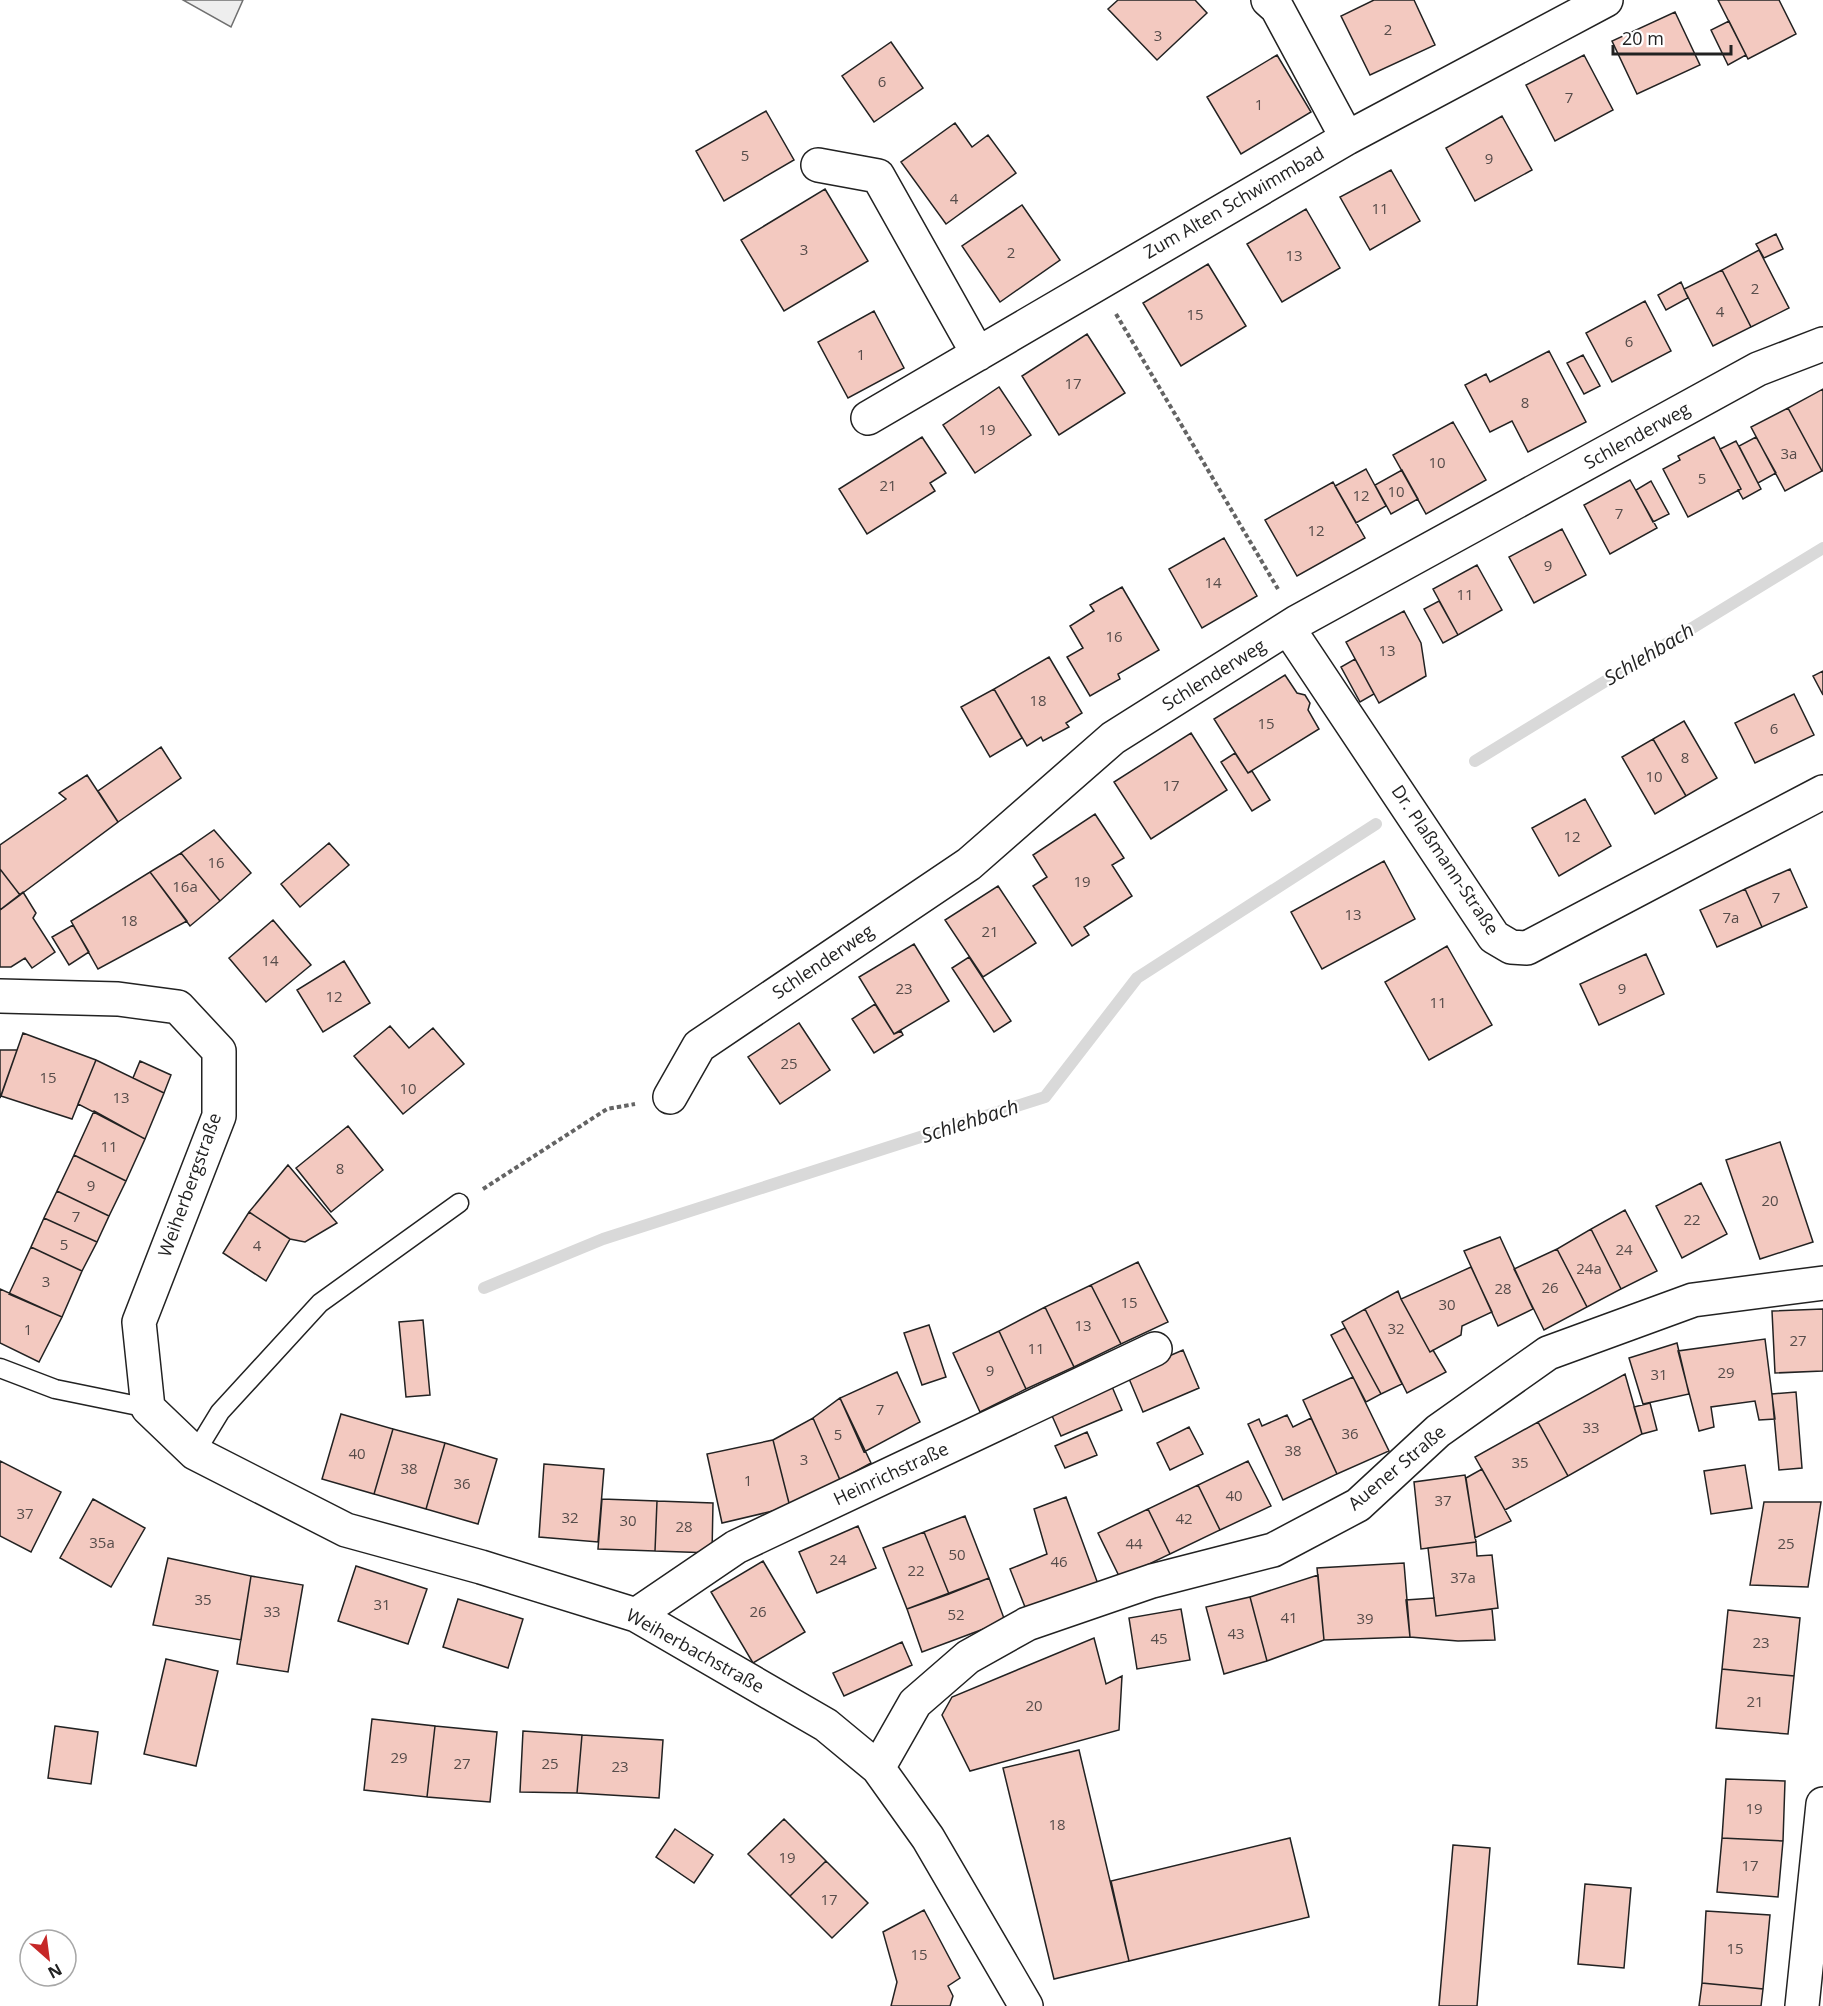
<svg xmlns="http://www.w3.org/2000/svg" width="1823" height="2006" font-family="'Open Sans',sans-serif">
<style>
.green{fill:#eee;stroke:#6f6f6f;stroke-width:1.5}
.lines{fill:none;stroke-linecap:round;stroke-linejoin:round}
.stream{stroke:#d9d9d9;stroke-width:12}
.building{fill:#f3c9c0;stroke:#222;stroke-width:1.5}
.lane-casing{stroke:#222;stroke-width:21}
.street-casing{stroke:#222;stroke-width:36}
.path{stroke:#646464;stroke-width:4;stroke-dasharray:4.5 3;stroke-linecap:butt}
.lane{stroke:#fff;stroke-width:18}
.street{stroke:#fff;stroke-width:33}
.labels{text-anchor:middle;stroke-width:4.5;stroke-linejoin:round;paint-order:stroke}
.number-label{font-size:15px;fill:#564c4a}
.street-label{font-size:18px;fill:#222;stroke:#fff}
.water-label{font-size:20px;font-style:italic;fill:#222;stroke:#fff}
</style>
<rect width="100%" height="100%" fill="#fff"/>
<path class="green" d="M183,0H243L231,27Z"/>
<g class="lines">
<path class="stream" d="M1475,761L1823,548
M484,1288L603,1239L1045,1097L1137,978L1376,824"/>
</g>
<path class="building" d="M1118,0H1195L1207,13L1157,60L1108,9Z
M1374,0H1414L1435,45L1370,75L1341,16Z
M1718,0H1779L1796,34L1748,59Z
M1675,12L1700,65L1637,94L1612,41Z
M1729,21L1746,55L1728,65L1711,30Z
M891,42L923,88L874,122L842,76Z
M1277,55L1311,112L1241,154L1207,97Z
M1584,55L1613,110L1555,141L1526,85Z
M766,111L794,160L724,201L696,151Z
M1502,116L1532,170L1475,201L1446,148Z
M955,123L972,147L988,135L1016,173L946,224L901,162Z
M1391,170L1420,221L1370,250L1340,197Z
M825,189L868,261L784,311L741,240Z
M1022,205L1060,260L1000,302L962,246Z
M1306,209L1340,268L1282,302L1247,244Z
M1776,234L1783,249L1764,258L1756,244Z
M1759,250L1789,308L1751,327L1722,270Z
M1208,264L1246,326L1181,366L1143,303Z
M1722,270L1751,327L1713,346L1684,289Z
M1681,282L1688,298L1666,310L1658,295Z
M1645,301L1671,351L1612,382L1586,333Z
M874,311L904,368L848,398L818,342Z
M1087,334L1125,393L1059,435L1022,376Z
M1549,351L1586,422L1528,452L1512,421L1490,432L1465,385L1486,374L1490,382Z
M1583,355L1600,386L1584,394L1567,363Z
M999,387L1031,435L975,473L943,425Z
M1823,389V471H1822L1788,408Z
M1788,408L1822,471L1785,491L1751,427Z
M1453,422L1486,480L1426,514L1393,455Z
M922,437L946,473L930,483L935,491L867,534L839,489Z
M1714,437L1741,489L1688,517L1663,469L1680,460L1678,456Z
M1756,437L1776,473L1758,483L1739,446Z
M1736,441L1761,489L1743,499L1738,490L1741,489L1720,449Z
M1366,469L1386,506L1356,523L1335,486Z
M1402,470L1418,499L1391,514L1375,485Z
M1630,480L1657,528L1610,554L1584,505Z
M1651,481L1669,514L1653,522L1636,490Z
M1333,482L1365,538L1297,576L1265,520Z
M1562,529L1586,575L1534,603L1509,557Z
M1224,538L1257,596L1202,628L1169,569Z
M1477,565L1502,610L1458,635L1433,589Z
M1122,587L1159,650L1118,674L1120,679L1090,696L1067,657L1083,648L1070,626L1094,611L1090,605Z
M1439,601L1458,635L1443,643L1424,609Z
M1404,611L1421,643L1426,676L1379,703L1346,642Z
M1049,657L1082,713L1066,723L1069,727L1043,741L1041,737L1027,746L994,689Z
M1355,659L1374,694L1360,702L1341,667Z
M1823,671V695L1813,676Z
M1285,675L1297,693L1305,695L1310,703L1308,710L1319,729L1248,773L1214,719Z
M994,689L1022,738L990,757L961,707Z
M1794,694L1814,735L1755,763L1735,723Z
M1684,721L1717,778L1686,796L1653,739Z
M1191,733L1227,790L1151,839L1114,782Z
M1653,739L1686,796L1655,814L1622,757Z
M161,747L181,778L118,822L98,791Z
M1235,753L1248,773L1252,771L1270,800L1252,811L1221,762Z
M87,775L118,822L20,895L0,869V845L66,799L59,793Z
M1585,799L1611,846L1559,876L1532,828Z
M1095,814L1124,858L1112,865L1132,896L1084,927L1089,935L1072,946L1033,886L1047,877L1033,855Z
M214,830L251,873L220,901L181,853Z
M329,843L349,865L300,907L281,884Z
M181,853L220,901L190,926L150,872Z
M1384,861L1415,919L1322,969L1291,912Z
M0,869L20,895L0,910Z
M1790,869L1807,907L1762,927L1745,889Z
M150,872L187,921L98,969L71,921Z
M998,886L1036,943L983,977L945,920Z
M1745,889L1762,927L1717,947L1700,910Z
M23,892L36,913L33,918L55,952L32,968L25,958L11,967H0V910Z
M273,920L311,965L266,1002L229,958Z
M73,925L89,952L69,965L52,937Z
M914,944L949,1001L894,1034L859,977Z
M1447,946L1492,1025L1429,1060L1385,982Z
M1646,954L1664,994L1599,1025L1580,984Z
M969,957L1011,1021L994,1032L952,968Z
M344,961L370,1003L323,1032L297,990Z
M875,1004L894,1034L901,1031L903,1035L874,1053L852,1019Z
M799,1023L830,1070L780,1104L748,1057Z
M390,1026L409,1048L433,1028L464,1064L403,1114L354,1056Z
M23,1033L96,1060L72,1119L1,1096Z
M0,1050H17L0,1098Z
M96,1060L164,1093L145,1139L78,1104Z
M140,1061L171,1075L164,1093L133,1078Z
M94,1111L145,1139L126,1181L74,1155Z
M348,1126L383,1170L331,1212L296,1168Z
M1780,1142L1813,1242L1760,1259L1726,1160Z
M74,1155L126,1181L109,1216L57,1191Z
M288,1165L337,1223L305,1242L290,1239L249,1212Z
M1701,1183L1727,1234L1682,1258L1656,1206Z
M57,1191L109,1216L97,1242L44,1218Z
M1625,1210L1657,1271L1621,1289L1591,1229Z
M249,1212L290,1239L266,1281L223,1253Z
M44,1218L97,1242L82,1271L31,1247Z
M1591,1229L1621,1289L1587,1307L1557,1249Z
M1500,1237L1533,1309L1498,1326L1464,1251Z
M31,1247L82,1271L62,1317L9,1294Z
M1557,1249L1587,1307L1544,1330L1514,1269Z
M1138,1262L1168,1322L1121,1344L1091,1285Z
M1471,1267L1492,1312L1462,1326L1461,1335L1430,1352L1401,1299Z
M1091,1285L1121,1344L1074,1367L1045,1307Z
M0,1289L62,1317L39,1362L0,1343Z
M1398,1291L1401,1299L1430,1352L1433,1350L1446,1372L1407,1393L1365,1309Z
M1045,1307L1074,1367L1026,1389L999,1331Z
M1365,1309L1402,1384L1381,1394L1342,1322Z
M1823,1309V1371L1775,1373L1772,1311Z
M423,1320L430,1395L406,1397L399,1322Z
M929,1325L946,1377L922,1385L904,1333Z
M1345,1328L1381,1394L1366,1402L1331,1335Z
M999,1331L1026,1389L980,1412L953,1353Z
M1765,1339L1775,1419L1759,1420L1755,1401L1711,1407L1714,1427L1699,1431L1678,1351Z
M1677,1343L1689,1394L1643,1404L1629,1358Z
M1183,1350L1199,1388L1143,1412L1127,1374Z
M897,1372L920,1422L864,1452L840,1398Z
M1625,1374L1642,1434L1568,1476L1538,1422Z
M1353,1377L1389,1451L1337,1474L1303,1400Z
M1110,1382L1122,1410L1061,1436L1049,1409Z
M1796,1392L1802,1468L1779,1470L1772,1394Z
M840,1398L871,1463L840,1480L813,1418Z
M1650,1403L1657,1430L1642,1434L1634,1407Z
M341,1414L393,1429L374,1494L322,1479Z
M1287,1415L1293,1427L1311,1418L1337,1474L1283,1500L1248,1424L1259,1419L1262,1426Z
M813,1418L840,1480L790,1507L773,1440Z
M1538,1422L1568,1476L1505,1510L1475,1457Z
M1189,1427L1203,1454L1170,1470L1157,1443Z
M393,1429L445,1443L426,1509L374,1494Z
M1087,1432L1097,1455L1065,1468L1055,1446Z
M773,1440L790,1507L722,1523L707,1454Z
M445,1443L497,1459L478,1524L426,1509Z
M0,1461L61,1492L31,1552L0,1536Z
M1248,1461L1271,1506L1220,1530L1198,1485Z
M544,1464L604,1469L598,1542L539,1537Z
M1745,1465L1752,1508L1711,1514L1704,1471Z
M1482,1469L1511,1521L1475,1538L1466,1478Z
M1465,1475L1476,1542L1421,1549L1414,1482Z
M1198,1485L1220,1530L1170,1554L1148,1509Z
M1066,1497L1098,1584L1027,1612L1010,1569L1047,1554L1034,1509Z
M93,1499L145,1528L111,1587L60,1558Z
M602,1499L657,1501L655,1551L598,1549Z
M657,1501L713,1503L712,1553L655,1551Z
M1764,1502H1821L1808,1587L1750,1585Z
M1148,1509L1170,1554L1120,1578L1098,1533Z
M965,1516L989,1578L949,1594L924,1532Z
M858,1526L876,1568L817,1593L799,1552Z
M924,1532L949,1594L907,1609L883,1548Z
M1476,1542L1477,1556L1492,1555L1498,1608L1436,1616L1428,1548Z
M168,1558L251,1576L241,1640L153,1625Z
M763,1561L805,1632L753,1663L711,1592Z
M1404,1563L1410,1637L1324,1640L1317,1568Z
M356,1566L427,1589L408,1644L338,1621Z
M1318,1575L1324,1640L1267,1661L1250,1597Z
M251,1576L303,1585L288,1672L237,1664Z
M989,1578L1005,1621L922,1652L907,1609Z
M1250,1597L1267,1661L1224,1674L1206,1607Z
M1434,1598L1436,1616L1492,1609L1495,1640L1458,1641L1410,1637L1406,1600Z
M458,1599L523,1619L508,1668L443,1647Z
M1181,1609L1190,1660L1137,1669L1129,1618Z
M1728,1610L1800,1618L1794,1676L1722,1669Z
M1094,1638L1106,1684L1122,1676L1119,1730L970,1771L942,1715L952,1697Z
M902,1642L912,1665L844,1696L833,1673Z
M166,1659L218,1671L196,1766L144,1754Z
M1722,1669L1794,1676L1788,1734L1716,1728Z
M372,1719L435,1726L427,1797L364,1790Z
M55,1726L98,1732L91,1784L48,1778Z
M435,1726L497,1732L490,1802L427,1797Z
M523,1731L582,1735L577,1793L520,1792Z
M582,1735L663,1740L659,1798L577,1793Z
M1079,1750L1129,1961L1054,1979L1003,1768Z
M1726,1779L1785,1781L1783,1841L1722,1838Z
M784,1819L826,1861L790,1896L748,1854Z
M675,1829L713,1855L694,1883L656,1857Z
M1290,1838L1309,1917L1129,1961L1111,1881Z
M1722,1838L1783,1841L1778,1897L1717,1892Z
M1453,1845L1490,1848L1477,2006H1439Z
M826,1861L868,1903L832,1938L790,1896Z
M1585,1884L1631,1888L1624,1968L1578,1964Z
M924,1910L960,1978L948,1986L953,1996L950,2006H891L897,1982L883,1932Z
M1706,1911L1770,1915L1763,1989L1702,1983Z
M1702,1983L1763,1989L1761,2006H1699Z"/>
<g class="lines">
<defs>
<path id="lane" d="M0,1368L55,1389L148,1408
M195,1453L220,1412L320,1303L459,1203"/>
<path id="street" d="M1268,0L1277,8L1347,138
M818,165L878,176L978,354
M868,418L1347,138L1606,0
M1288,628L1494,937L1511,947L1527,948L1823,792
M0,996L118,999L178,1007L219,1051V1116L139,1322L148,1408L195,1453L346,1530L481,1567L636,1615L826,1725L878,1768L928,1838L1026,2006
M670,1097L699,1046L969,864L1113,738L1297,622L1758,369L1823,344
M636,1615L736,1547L1155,1349
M878,1768L915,1703L968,1657L1027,1624L1152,1581L1273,1550L1358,1505L1438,1431L1548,1353L1693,1300L1823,1283
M1802,2006L1823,1804"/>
</defs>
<use href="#lane" class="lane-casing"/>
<use href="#street" class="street-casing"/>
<path class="path" d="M1116,314L1278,589
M483,1189L607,1109L635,1104"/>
<use href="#lane" class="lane"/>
<use href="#street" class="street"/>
</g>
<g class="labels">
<g class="number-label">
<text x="1388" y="35">2</text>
<text x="1158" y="41">3</text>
<text x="882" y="87">6</text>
<text x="1569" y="103">7</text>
<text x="1259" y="110">1</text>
<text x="745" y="161">5</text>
<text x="1489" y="164">9</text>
<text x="954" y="204">4</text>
<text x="1380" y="214">11</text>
<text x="804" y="255">3</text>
<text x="1011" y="258">2</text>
<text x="1294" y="261">13</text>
<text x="1755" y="294">2</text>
<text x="1720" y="317">4</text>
<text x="1195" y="320">15</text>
<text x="1629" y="347">6</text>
<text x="861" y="360">1</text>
<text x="1073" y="389">17</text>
<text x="1525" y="408">8</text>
<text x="987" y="435">19</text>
<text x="1789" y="459">3a</text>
<text x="1437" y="468">10</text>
<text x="1702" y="484">5</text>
<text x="888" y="491">21</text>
<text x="1396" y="497">10</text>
<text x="1361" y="501">12</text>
<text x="1619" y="519">7</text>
<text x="1316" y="536">12</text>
<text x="1548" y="571">9</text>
<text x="1213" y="588">14</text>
<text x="1465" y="600">11</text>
<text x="1114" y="642">16</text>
<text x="1387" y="656">13</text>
<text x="1038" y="706">18</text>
<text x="1266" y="729">15</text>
<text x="1774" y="734">6</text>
<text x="1685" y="763">8</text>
<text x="1654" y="782">10</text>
<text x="1171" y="791">17</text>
<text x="1572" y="842">12</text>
<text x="216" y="868">16</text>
<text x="1082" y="887">19</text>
<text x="185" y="892">16a</text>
<text x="1776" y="903">7</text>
<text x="1353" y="920">13</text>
<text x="1731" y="923">7a</text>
<text x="129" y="926">18</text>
<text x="990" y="937">21</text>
<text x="270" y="966">14</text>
<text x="904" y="994">23</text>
<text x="1622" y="994">9</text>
<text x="334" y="1002">12</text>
<text x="1438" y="1008">11</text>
<text x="789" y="1069">25</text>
<text x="48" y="1083">15</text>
<text x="408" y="1094">10</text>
<text x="121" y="1103">13</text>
<text x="109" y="1152">11</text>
<text x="340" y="1174">8</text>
<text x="91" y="1191">9</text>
<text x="1770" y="1206">20</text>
<text x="76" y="1222">7</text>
<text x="1692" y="1225">22</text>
<text x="64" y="1250">5</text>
<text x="257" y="1251">4</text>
<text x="1624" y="1255">24</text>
<text x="1589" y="1274">24a</text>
<text x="46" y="1287">3</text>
<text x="1550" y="1293">26</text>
<text x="1503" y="1294">28</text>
<text x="1129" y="1308">15</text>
<text x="1447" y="1310">30</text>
<text x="1083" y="1331">13</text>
<text x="1396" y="1334">32</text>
<text x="28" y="1335">1</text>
<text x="1798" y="1346">27</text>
<text x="1036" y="1354">11</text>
<text x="990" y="1376">9</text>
<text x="1726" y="1378">29</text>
<text x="1659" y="1380">31</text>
<text x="880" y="1415">7</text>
<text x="1591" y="1433">33</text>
<text x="1350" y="1439">36</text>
<text x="838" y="1440">5</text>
<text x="1293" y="1456">38</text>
<text x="357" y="1459">40</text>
<text x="804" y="1465">3</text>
<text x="1520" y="1468">35</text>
<text x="409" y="1474">38</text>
<text x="748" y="1486">1</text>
<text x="462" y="1489">36</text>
<text x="1234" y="1501">40</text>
<text x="1443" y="1506">37</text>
<text x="25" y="1519">37</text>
<text x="570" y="1523">32</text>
<text x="1184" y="1524">42</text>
<text x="628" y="1526">30</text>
<text x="684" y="1532">28</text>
<text x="102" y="1548">35a</text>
<text x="1134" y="1549">44</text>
<text x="1786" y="1549">25</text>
<text x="957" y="1560">50</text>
<text x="838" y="1565">24</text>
<text x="1059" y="1567">46</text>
<text x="916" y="1576">22</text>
<text x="1463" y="1583">37a</text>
<text x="203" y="1605">35</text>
<text x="382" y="1610">31</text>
<text x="272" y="1617">33</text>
<text x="758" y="1617">26</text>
<text x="956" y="1620">52</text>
<text x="1289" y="1623">41</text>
<text x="1365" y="1624">39</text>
<text x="1236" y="1639">43</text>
<text x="1159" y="1644">45</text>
<text x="1761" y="1648">23</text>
<text x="1755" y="1707">21</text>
<text x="1034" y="1711">20</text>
<text x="399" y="1763">29</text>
<text x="462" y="1769">27</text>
<text x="550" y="1769">25</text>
<text x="620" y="1772">23</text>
<text x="1754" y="1814">19</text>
<text x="1057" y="1830">18</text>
<text x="787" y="1863">19</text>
<text x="1750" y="1871">17</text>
<text x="829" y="1905">17</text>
<text x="1735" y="1954">15</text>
<text x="919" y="1960">15</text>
</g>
<g class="street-label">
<text transform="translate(1234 203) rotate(-30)" y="6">Zum Alten Schwimmbad</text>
<text transform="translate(1637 436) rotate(-29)" y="6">Schlenderweg</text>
<text transform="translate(1214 675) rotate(-32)" y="6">Schlenderweg</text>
<text transform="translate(1445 860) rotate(56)" y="6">Dr. Plaßmann-Straße</text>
<text transform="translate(823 962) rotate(-34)" y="6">Schlenderweg</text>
<text transform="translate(190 1185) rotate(-70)" y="6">Weiherbergstraße</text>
<text transform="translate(1397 1468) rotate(-40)" y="6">Auener Straße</text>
<text transform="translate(891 1474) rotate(-25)" y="6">Heinrichstraße</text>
<text transform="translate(695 1651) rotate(29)" y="6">Weiherbachstraße</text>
</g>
<g class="water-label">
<text transform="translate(1649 654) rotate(-31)" y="7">Schlehbach</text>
<text transform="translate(970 1121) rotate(-18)" y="7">Schlehbach</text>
</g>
</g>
<g transform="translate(48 1958) rotate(152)"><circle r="28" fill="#ffffff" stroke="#a7a7a7" stroke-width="1.5"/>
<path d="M0-4.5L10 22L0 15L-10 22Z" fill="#c62828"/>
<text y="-9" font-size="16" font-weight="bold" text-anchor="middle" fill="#222222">N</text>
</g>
<path d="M1613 45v9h118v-9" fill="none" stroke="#222222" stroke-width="3"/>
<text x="1622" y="45" font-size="18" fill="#222222" stroke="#ffffff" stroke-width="4.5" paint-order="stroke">20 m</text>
</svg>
